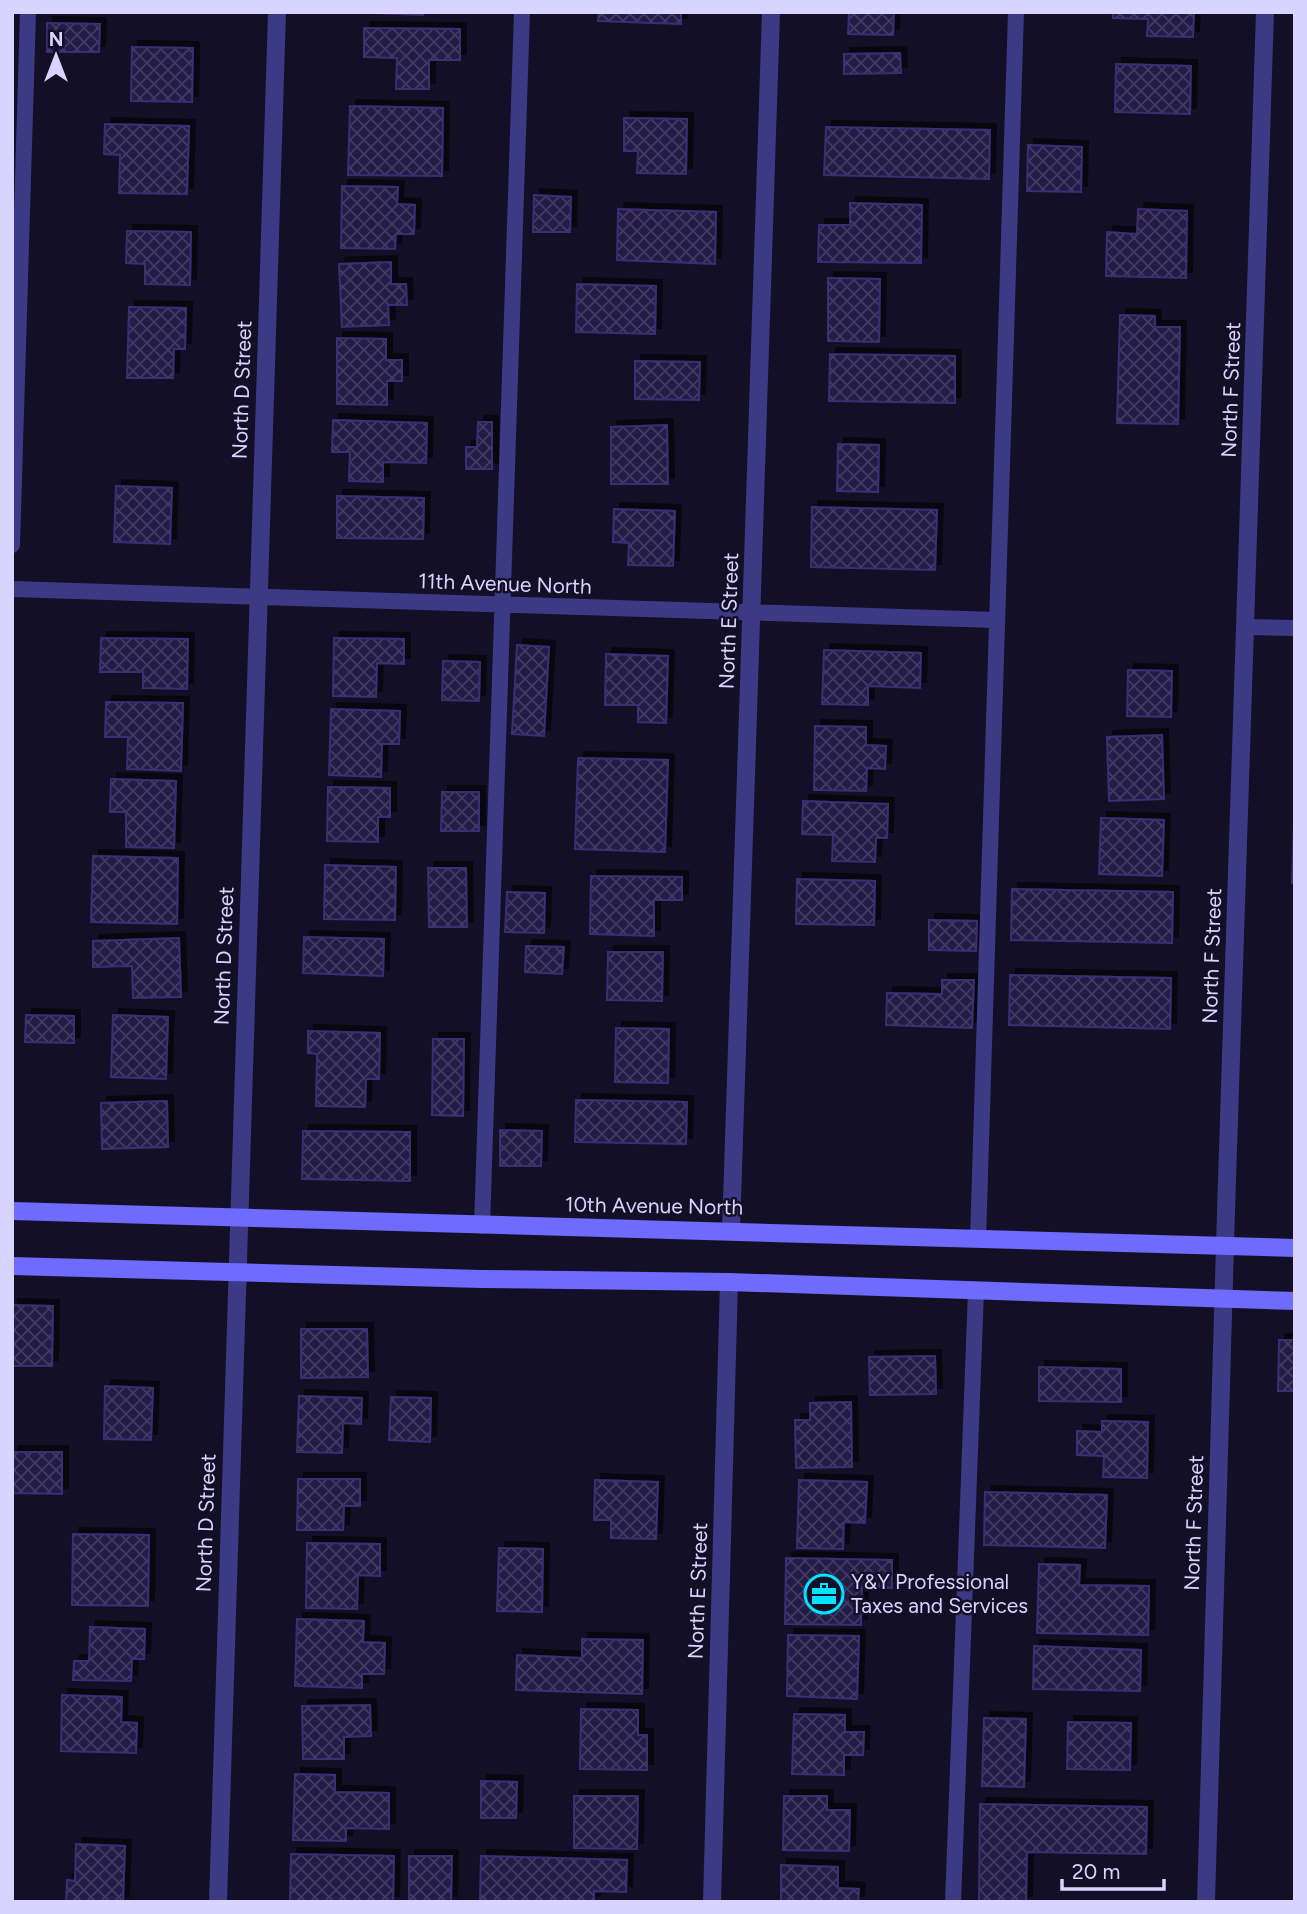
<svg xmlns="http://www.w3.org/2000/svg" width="1307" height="1914" font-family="Figtree,sans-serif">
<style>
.building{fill:url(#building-cross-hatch);stroke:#3b2d73;stroke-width:2;filter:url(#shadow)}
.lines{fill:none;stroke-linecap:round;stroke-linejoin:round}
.lane{stroke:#3d3a85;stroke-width:16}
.street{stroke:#3d3a85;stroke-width:18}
.secondary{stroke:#6f6bff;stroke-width:18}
.labels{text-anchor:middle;stroke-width:5;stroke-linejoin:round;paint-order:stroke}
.street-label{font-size:21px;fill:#d9d4ff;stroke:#130f26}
.poi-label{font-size:21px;fill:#d9d4ff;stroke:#130f26;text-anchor:start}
</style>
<defs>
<pattern id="building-cross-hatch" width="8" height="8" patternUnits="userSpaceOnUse" patternTransform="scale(1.75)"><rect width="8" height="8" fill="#241b47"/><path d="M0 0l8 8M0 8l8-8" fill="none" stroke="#433b63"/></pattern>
<filter id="shadow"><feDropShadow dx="6" dy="-6" stdDeviation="0" flood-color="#0009"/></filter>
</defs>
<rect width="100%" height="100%" fill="#130f26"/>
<path class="building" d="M349,12H423V15Z
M599,12H681V24L598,21Z
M849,12H894L893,35L848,34Z
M1113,12H1194L1193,37L1147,36L1148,19L1113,18Z
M47,23L100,24L99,52H47Z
M364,28L460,29V60H429V89H396L397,58L364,57Z
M132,47L193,48L192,102L131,101Z
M900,53L901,73L844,74V54Z
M1116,64L1191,66L1190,114L1115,112Z
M350,106L443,108L442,176L348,175Z
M624,118L687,119L686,174L637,173L638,151H624Z
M105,124L189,126L187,194L119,193L120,155L104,154Z
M826,127L990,130L989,179L824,175Z
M1028,145L1082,147L1081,192L1027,191Z
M342,186L398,187L397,204L415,205L414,234H396L395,249L341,248Z
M534,195L571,197L570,232H533Z
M850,203L922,205L921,263L818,262L819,225H850Z
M618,209L716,212L715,264L617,260Z
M1138,209L1187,211L1186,278L1106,276L1107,232L1137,234Z
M127,231L191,232L190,285L145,284V264L126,263Z
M391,262V284H406L407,305H388L389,325L342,327L339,264Z
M828,278L880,279L879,342L828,341Z
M577,284L656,286L655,334L576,332Z
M129,307L186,308L185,349H174L173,378H127Z
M1120,315L1155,316V327H1180L1178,424L1117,423Z
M337,338L386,339V360H402V381H387V405L337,404Z
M830,354L955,356V403L829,401Z
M635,361L700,362L699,400L635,399Z
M333,420L427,423L426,463L383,462V482L349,481L350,452H332Z
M478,422H492V469H466V447H477Z
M667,425L668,484H611V427Z
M838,444L879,445L878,492L837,491Z
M116,486L172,488L170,544L114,542Z
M337,496L424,498L423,539L337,538Z
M812,507L937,510L935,570L811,567Z
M614,509L675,511L673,566L628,565L629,543L613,542Z
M101,638L188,639L187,689L143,688V672H100Z
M334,638L404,639V664L377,663L376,697L333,696Z
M517,645L549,647L544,736L512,734Z
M824,650L921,653L920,688L868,686V705L822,704Z
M606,654L668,656L666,723L638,722V705H605Z
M443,661L480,662L479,701L442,700Z
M1128,670L1172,671L1171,717L1127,716Z
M106,702L183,703L181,771L127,769L128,737H105Z
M331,709L400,711L399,744H382L381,777L329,775Z
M815,726L866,727V745L886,746L885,769L867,768L866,791L814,790Z
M1162,735L1164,799L1109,801L1107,737Z
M578,758L668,760L665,852L575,849Z
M111,779L176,781L174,848L126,847V812H110Z
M328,787L390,788V817H378V842L327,841Z
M442,792H479V831H441Z
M803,801L888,804L887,838H876L875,862L832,861L833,835L802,834Z
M1101,818L1164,820L1162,876L1099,874Z
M1294,824H1295V883H1292Z
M93,856L178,858L177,924L91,922Z
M325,865L396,867L395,920L324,919Z
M428,868H466L467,927H429Z
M591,876L682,877V900H654V936L590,934Z
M797,879L875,881L874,925L796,924Z
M1012,889L1173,892L1172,943L1011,940Z
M507,892L545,893L544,933L505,932Z
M929,920L977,921L976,951L929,950Z
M304,937L384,939L383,976L303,973Z
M179,938L181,997L133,998L132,966L93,967V941Z
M526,946L564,947L562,974L525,972Z
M608,952H663L662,1001L607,1000Z
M1010,975L1171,978L1170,1029L1009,1025Z
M942,980H974L972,1028L886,1025L887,993L942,994Z
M26,1015L74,1016V1043L25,1042Z
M113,1015L168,1017L166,1079L111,1077Z
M616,1028L669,1029L668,1083L615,1082Z
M308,1031L380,1033L379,1079H366L365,1107L316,1106L317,1054L308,1053Z
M433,1039H464L463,1116L432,1115Z
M576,1100L687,1102L686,1144L575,1142Z
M167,1101L168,1147L102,1149L101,1103Z
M500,1130L542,1131L541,1166H500Z
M303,1131L410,1132V1181L302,1179Z
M12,1305L53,1306L52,1366H12Z
M301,1329H367L368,1377L301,1378Z
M1279,1340H1295V1391H1278Z
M935,1356L936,1394L870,1395L869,1357Z
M1039,1367L1121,1369V1402L1039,1401Z
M105,1386L153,1388L151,1440L104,1439Z
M299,1396L362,1398L361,1424L343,1423L342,1453L297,1452Z
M391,1397L431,1398L430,1442L389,1440Z
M851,1402L852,1467L796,1468L795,1420H810V1403Z
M1102,1421L1148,1422L1147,1478L1103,1477L1104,1456L1077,1455V1431L1102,1432Z
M12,1452H62V1494L12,1493Z
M298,1479H360V1506H344L343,1530H297Z
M595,1480L658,1482L656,1539L611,1538V1520H594Z
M799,1480L867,1482L865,1523L844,1522L843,1549L797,1548Z
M985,1492L1107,1495L1105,1548L984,1545Z
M73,1534L149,1535L148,1606L72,1605Z
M307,1543L380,1544V1576L358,1575L357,1609L306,1608Z
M499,1548L543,1549L542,1612L497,1611Z
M786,1558L892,1560V1588L862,1587L861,1625L785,1624Z
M1039,1564L1080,1565L1079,1585L1149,1586L1148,1635L1037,1633Z
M297,1619L364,1621L363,1642L385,1643L384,1674H362V1688L295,1686Z
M90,1627L145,1629L144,1659H132L131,1681L73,1680L74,1661H89Z
M788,1635L859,1636L857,1699L787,1696Z
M582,1639L643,1640L642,1694L516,1690L517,1655L582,1658Z
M1034,1646L1141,1650L1140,1691L1033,1689Z
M62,1695L122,1697L121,1722L137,1723L136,1753L61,1751Z
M370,1705L371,1736L344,1737V1759H303L302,1706Z
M581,1709L638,1710V1735H647V1770L580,1769Z
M794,1714L845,1715V1732H864L863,1755H844V1775L792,1774Z
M984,1718L1026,1719L1024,1787L982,1786Z
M1068,1722L1131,1723L1130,1770L1067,1769Z
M295,1774L335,1775V1792L389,1793V1829L346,1828V1841L293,1840Z
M481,1781L517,1782L516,1818H481Z
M574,1796H638L637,1849L574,1848Z
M784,1796H827V1810H850L849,1851L783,1850Z
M980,1804L1147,1807L1146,1854L1027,1852L1026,1902H979Z
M76,1844L125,1846L123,1902H66L67,1880L75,1881Z
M291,1854L394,1856L393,1902H290Z
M409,1856H452L451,1902H409Z
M481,1856L627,1860L626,1892L594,1891V1902H480Z
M781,1865L838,1867V1888L859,1889L858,1902H781Z"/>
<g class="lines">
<path class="lane" d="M12,545L28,12
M12,589L996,620
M1246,627L1295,628
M482,1226L522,12
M978,1239L1016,12
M953,1902L976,1291"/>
<path class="street" d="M731,1231L771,12
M218,1902L277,12
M712,1902L729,1282
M1206,1902L1226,1211L1265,12"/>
<path class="secondary" d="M12,1211L1295,1248
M12,1266L481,1279L729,1282L1295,1301"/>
</g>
<defs>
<symbol id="office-ring" viewBox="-11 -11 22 22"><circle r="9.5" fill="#130f26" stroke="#00e5ff" stroke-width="1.5"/><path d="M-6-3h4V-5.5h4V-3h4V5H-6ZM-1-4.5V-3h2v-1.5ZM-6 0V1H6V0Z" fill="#00e5ff"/></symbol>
</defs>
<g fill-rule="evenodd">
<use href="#office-ring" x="802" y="1572" width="44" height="44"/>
</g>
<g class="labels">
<g class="street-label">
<text transform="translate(242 390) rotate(-88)" y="7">North D Street</text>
<text transform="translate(1231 390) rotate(-88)" y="7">North F Street</text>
<text transform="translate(505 584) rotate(2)" y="7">11th Avenue North</text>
<text transform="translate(729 621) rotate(-88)" y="7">North E Street</text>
<text transform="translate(224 956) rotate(-88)" y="7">North D Street</text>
<text transform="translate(1212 956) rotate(-88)" y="7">North F Street</text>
<text transform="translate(654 1206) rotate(1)" y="7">10th Avenue North</text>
<text transform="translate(206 1523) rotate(-88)" y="7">North D Street</text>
<text transform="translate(1194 1523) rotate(-88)" y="7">North F Street</text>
<text transform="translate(698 1591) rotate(-88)" y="7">North E Street</text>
</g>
<g class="poi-label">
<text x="851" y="1589">Y&amp;Y Professional<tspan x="851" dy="24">Taxes and Services</tspan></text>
</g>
</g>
<rect width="1307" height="1914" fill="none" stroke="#d9d4ff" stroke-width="28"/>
<g transform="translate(56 56)" stroke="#130f26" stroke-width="5" paint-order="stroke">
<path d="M0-5L12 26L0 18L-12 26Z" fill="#d9d4ff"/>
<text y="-10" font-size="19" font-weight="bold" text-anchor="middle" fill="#d9d4ff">N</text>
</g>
<path d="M1062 1879v10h102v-10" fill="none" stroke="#d9d4ff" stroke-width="3.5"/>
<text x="1072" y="1879" font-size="21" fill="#d9d4ff" stroke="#130f26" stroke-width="5" paint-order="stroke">20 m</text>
</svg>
